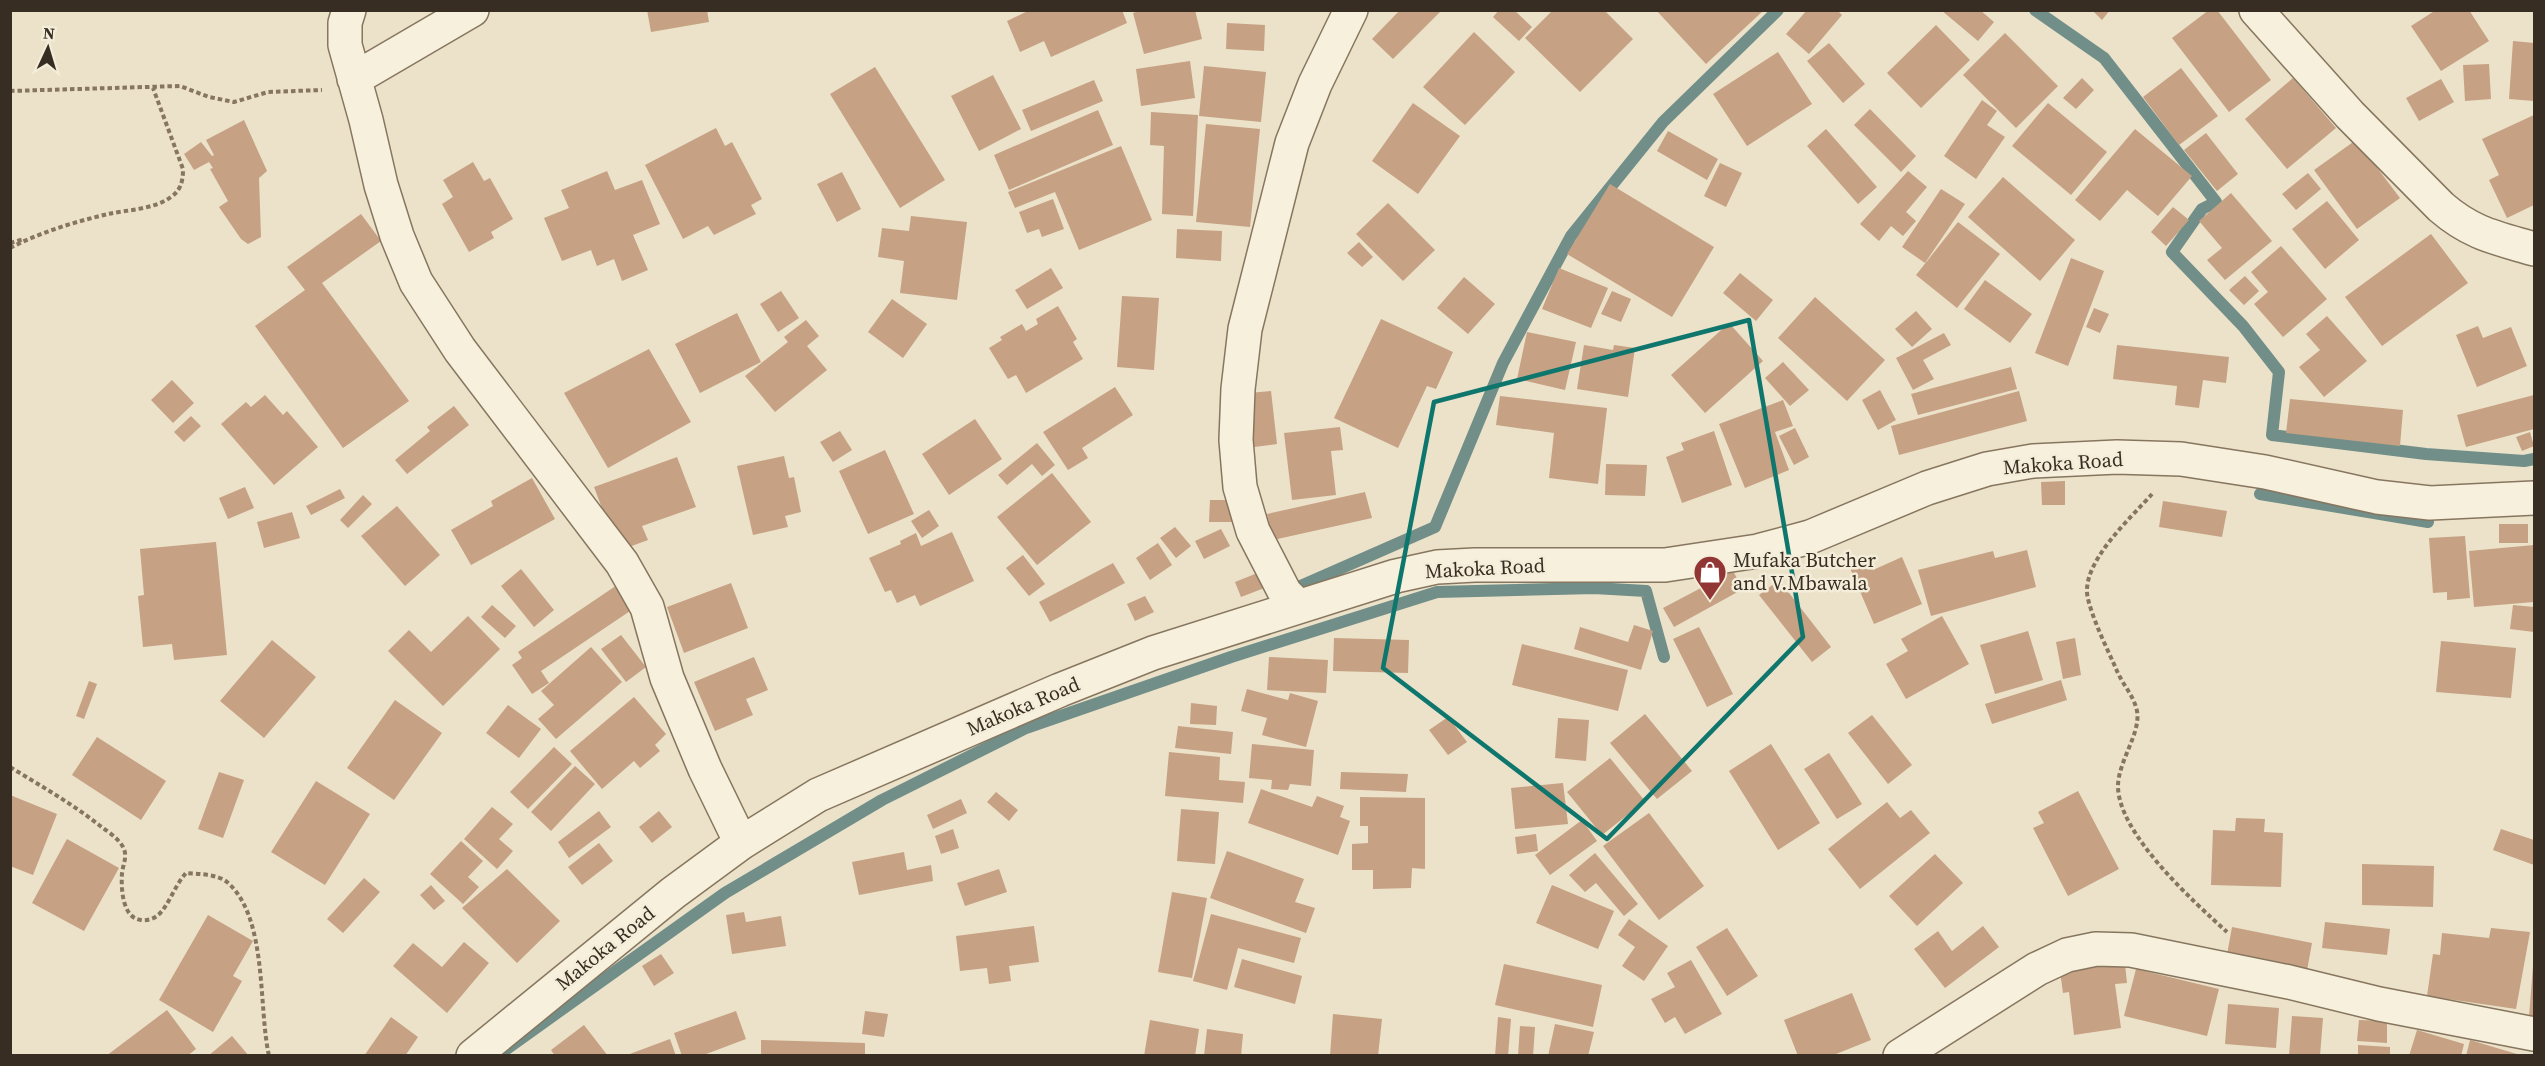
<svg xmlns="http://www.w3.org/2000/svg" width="2545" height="1066" font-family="'Source Serif 4',serif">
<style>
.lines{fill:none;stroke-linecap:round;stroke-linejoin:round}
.stream{stroke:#718e88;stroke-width:12}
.building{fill:#c6a183}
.minor-casing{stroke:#87765f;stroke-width:36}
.path{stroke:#87765f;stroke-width:4;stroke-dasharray:4.5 3;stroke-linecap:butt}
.minor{stroke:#f7f0dc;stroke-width:33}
.marked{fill:none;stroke:#0f766e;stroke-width:4.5;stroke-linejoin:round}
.labels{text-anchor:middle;stroke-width:5;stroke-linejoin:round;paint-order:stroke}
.street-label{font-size:20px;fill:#382d22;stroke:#f3edd9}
.poi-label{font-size:20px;fill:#382d22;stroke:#f3edd9;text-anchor:start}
</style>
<rect width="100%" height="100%" fill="#ebe2c9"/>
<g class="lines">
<path class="stream" d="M2035,10L2104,58L2216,202L2202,209L2172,252L2243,326L2279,372L2272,435L2426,454L2524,461L2534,459
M2260,494L2428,522
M1287,592L1435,527L1503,363L1571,236L1663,122L1778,10
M505,1050L725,893L882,800L1026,728L1231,657L1437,592L1594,588L1646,591L1664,657"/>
</g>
<path class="building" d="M647,10H707L709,22L651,32Z
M1030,10H1122L1127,23L1051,57L1044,41L1020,52L1007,21Z
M1142,10H1195L1202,39L1144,54L1133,13Z
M1400,10H1442L1393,59L1372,39Z
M1499,10H1514L1532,27L1519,41L1493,17Z
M1553,10H1604L1633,39L1580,92L1525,38Z
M1656,10H1764L1706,64Z
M1807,10H1837L1842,15L1809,54L1786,34Z
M1941,10H1980L1994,22L1978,41Z
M2092,10H2110L2102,20Z
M2209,10H2217L2271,80L2229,112L2172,38Z
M2436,10H2469L2489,41L2441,71L2411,26Z
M1227,23L1265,25L1264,51L1226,49Z
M1936,25L1970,60L1921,108L1887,73Z
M1474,32L1515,72L1465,125L1423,87Z
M2005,33L2058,86L2016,128L1963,75Z
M2513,41L2534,43V101L2509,99Z
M1829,43L1865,84L1843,103L1807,61Z
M1778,52L1812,104L1747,146L1713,94Z
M1190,61L1195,98L1141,106L1136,69Z
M2489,64L2491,99L2465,101L2463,65Z
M1204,66L1266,72L1261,122L1199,116Z
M875,67L945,180L900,208L830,94Z
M2181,68L2218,116L2179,145L2143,97Z
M993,75L1021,129L979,151L951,96Z
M2082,78L2094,90L2076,109L2063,98Z
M2293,78L2336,128L2287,169L2245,119Z
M2441,79L2454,102L2419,121L2406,98Z
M1094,80L1103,101L1031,131L1022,110Z
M1982,100L1997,111L1987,125L2005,137L1976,179L1944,156Z
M1413,103L1460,136L1418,194L1372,161Z
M2048,103L2107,152L2071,195L2012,146Z
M1870,109L1916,156L1901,172L1854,125Z
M1098,110L1113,145L1009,190L994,155Z
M1151,112L1198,115L1193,216L1162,214L1164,146L1150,145Z
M2534,115V205L2507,218L2489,180L2499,175L2482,139Z
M244,120L267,171L259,178L261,237L248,244L241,239L219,207L228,201L210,169L213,168L209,162L194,170L184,154L201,142L212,156L214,155L206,140Z
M1206,124L1260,129L1250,227L1196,222Z
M716,128L725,146L732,142L762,199L751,205L756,214L714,235L708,226L683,239L645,165Z
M1826,129L1877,187L1858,204L1807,146Z
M2135,129L2192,176L2158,216L2127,190L2100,221L2075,200Z
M1668,131L1718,159L1707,180L1657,151Z
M2206,133L2238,174L2217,191L2184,150Z
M2356,140L2400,198L2357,229L2314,170Z
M1121,146L1152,220L1079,250L1055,192L1015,208L1008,192Z
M473,162L484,181L490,178L513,219L491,232L494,238L469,252L442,204L453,197L443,180Z
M1720,163L1742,173L1726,207L1704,196Z
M607,171L615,190L642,180L660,224L633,235L648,270L622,281L614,259L597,266L591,250L562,261L544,218L569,208L561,190Z
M1908,171L1927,187L1906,212L1916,221L1903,236L1891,226L1879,241L1860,224Z
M842,172L861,209L837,222L817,184Z
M2308,173L2321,189L2296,210L2282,194Z
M2003,177L2075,240L2040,281L1968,217Z
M1610,184L1714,247L1672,317L1567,254Z
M1941,189L1965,204L1925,263L1902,247Z
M2231,193L2272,241L2225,280L2207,260L2222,248L2199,221Z
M1053,199L1064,229L1042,237L1039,229L1027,233L1019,212Z
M2327,201L2359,240L2325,269L2292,229Z
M1388,203L1435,250L1403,281L1356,234Z
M2173,207L2189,220L2166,246L2151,232Z
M361,214L381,241L322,283L409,401L343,448L255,326L305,290L287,267Z
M911,216L967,222L957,300L900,293L904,261L878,257L882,228L909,231Z
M1958,222L2000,254L1957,308L1916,275Z
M1177,229L1222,231L1221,261L1176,258Z
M2431,234L2468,283L2382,346L2345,297Z
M1359,242L1373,257L1362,267L1347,253Z
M2281,246L2327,299L2283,337L2254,304L2268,292L2251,272Z
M2071,258L2104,271L2068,366L2035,353Z
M1051,268L1063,288L1027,309L1015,290Z
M1559,268L1608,288L1591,328L1542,309Z
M1740,273L1773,300L1756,321L1723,293Z
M2245,276L2259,291L2244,305L2229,290Z
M1464,277L1495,304L1468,334L1437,308Z
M1985,280L2032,314L2010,343L1964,309Z
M781,291L799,318L778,332L760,304Z
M1612,291L1631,299L1621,322L1601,314Z
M1122,296L1159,298L1154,370L1117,367Z
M1815,297L1885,360L1847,401L1778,338Z
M892,299L927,324L903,358L868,332Z
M1058,306L1077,339L1073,342L1083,359L1026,393L1016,375L1008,379L989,348L1002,340L1000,337L1022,324L1026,331L1038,324L1036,319Z
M2094,308L2109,314L2100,333L2086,327Z
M1916,311L1932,329L1912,347L1895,329Z
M737,313L761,362L700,393L675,344Z
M2327,316L2367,361L2324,397L2299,367L2320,350L2306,334Z
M1381,319L1453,352L1436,389L1427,386L1398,448L1334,418Z
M806,320L819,336L807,346L827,370L775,412L745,376L788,342L784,337Z
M1729,323L1763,361L1705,413L1671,375Z
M2478,326L2483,338L2511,327L2527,366L2477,387L2456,335Z
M1527,332L1576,342L1565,390L1517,379Z
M1944,333L1951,345L1923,360L1934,379L1913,390L1896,358Z
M1584,345L1613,350L1614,345L1635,348L1628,397L1577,389Z
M2117,345L2229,357L2226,383L2203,380L2199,408L2175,405L2177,386L2113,379Z
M649,349L691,422L608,468L564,393Z
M1783,362L1809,390L1790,406L1765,378Z
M2011,367L2017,389L1918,415L1911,394Z
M172,380L194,403L173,423L151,400Z
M1115,387L1133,415L1082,448L1088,458L1068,470L1043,432Z
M1880,390L1896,420L1878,430L1862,400Z
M1271,391L1277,444L1254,447L1249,393Z
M2019,391L2027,421L1899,455L1891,426Z
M265,395L283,415L287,411L318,447L274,485L221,424L246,402L251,407Z
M2534,395V429L2466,447L2457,415Z
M1500,396L1607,408L1598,484L1549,478L1554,433L1496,425Z
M2290,399L2403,410L2400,446L2286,433Z
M1783,400L1793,426L1775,432L1789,470L1745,488L1719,424Z
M454,406L469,425L407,474L395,460L430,431L427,427Z
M191,416L201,426L184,442L174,432Z
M975,419L1002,459L949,495L922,454Z
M1340,427L1343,450L1331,451L1336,495L1292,500L1284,433Z
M1795,428L1809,457L1794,465L1779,436Z
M840,431L852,450L833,462L820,442Z
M1714,431L1732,485L1682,503L1666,457L1684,450L1681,443Z
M2530,432L2534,446L2522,451L2516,437Z
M1037,443L1055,465L1042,476L1032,464L1007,485L998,475Z
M885,450L914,514L868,534L839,471Z
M784,456L789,478L794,477L801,512L785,516L788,527L753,535L737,466Z
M677,457L696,507L642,526L648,540L618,551L594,487Z
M1606,464L1647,465L1645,496L1605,495Z
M1052,473L1091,522L1037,565L997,517Z
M532,478L555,519L471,565L451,530L493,506L491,501Z
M2065,481V505H2042L2041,482Z
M245,487L254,508L228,519L219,498Z
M340,489L345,498L311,515L306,506Z
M1365,492L1372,518L1273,540L1267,514Z
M363,495L372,504L348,528L340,520Z
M1210,500H1235L1234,522H1209Z
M2163,501L2227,511L2222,537L2159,527Z
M397,506L440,555L405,586L361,536Z
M929,510L939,526L922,538L911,521Z
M292,512L300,538L264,548L257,522Z
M2499,524H2528V543H2499Z
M1175,527L1191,546L1176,558L1160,538Z
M1221,529L1230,546L1204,559L1195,541Z
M952,532L974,581L920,606L915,595L897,603L891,590L885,592L869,558L901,544L900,541L916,533L921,546Z
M2465,536L2470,598L2447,600V592L2433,593L2429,538Z
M216,542L227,655L174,660L172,644L143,647L138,596L144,595L140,549Z
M1158,543L1172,565L1150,580L1136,558Z
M2534,545V602L2474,607L2469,551Z
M2027,550L2036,587L1931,616L1918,570L1993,551L1995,558Z
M1023,555L1045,584L1029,596L1006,568Z
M1902,557L1922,604L1874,624L1850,568L1869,559L1873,570Z
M1113,563L1125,583L1050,622L1039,602Z
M521,569L554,610L534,627L501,586Z
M1733,571L1743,589L1674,627L1663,608Z
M1260,572L1267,587L1241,597L1235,582Z
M1779,580L1831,647L1812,662L1759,595Z
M623,581L639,605L541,671L549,683L532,694L512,665L522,658L518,652Z
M731,583L748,628L684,653L667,607Z
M1145,596L1154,612L1135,621L1127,604Z
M492,605L516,626L505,638L481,617Z
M2513,605L2534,607V632L2510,629Z
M468,616L500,649L443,706L388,651L409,630L431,652Z
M1942,616L1969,664L1906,699L1886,664L1908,651L1901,639Z
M1634,625L1653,631L1641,670L1574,649L1580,627L1628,642Z
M1699,627L1733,694L1707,707L1673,639Z
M2028,631L2043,680L1995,694L1980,645Z
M621,635L646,667L626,682L601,649Z
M1334,638L1409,640L1408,673L1333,671Z
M2075,638L2081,675L2063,679L2056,642Z
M272,640L316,677L264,738L220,701Z
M2441,641L2516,648L2511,698L2436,692Z
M1522,644L1628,670L1618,711L1512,685Z
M591,647L622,682L556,739L538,719L554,705L541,691Z
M754,657L768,690L746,699L753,715L715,731L694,682Z
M1269,657L1328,660L1326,693L1267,690Z
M2061,680L2067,700L1992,724L1985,704Z
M89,681L97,684L84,719L76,716Z
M1247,689L1288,700L1290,693L1318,701L1306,747L1262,735L1267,718L1241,711Z
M634,697L666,734L655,745L660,751L640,768L634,761L602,789L570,751Z
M395,700L442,733L394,800L347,768Z
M1191,703L1217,706L1216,725L1190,724Z
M508,705L541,729L519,758L486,733Z
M1645,714L1692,771L1657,799L1610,743Z
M1872,715L1912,765L1888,784L1848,733Z
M1448,717L1467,742L1448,755L1429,730Z
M1558,718L1589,720L1586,761L1555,758Z
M1178,726L1233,732L1231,754L1175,748Z
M97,737L166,781L141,820L72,775Z
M1252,744L1314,750L1311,786L1290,784L1288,790L1271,789L1272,780L1249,778Z
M1771,744L1820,823L1778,850L1729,771Z
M554,747L572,764L528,809L510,792Z
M1169,752L1220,757L1219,780L1245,782L1243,803L1165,796Z
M1829,753L1862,804L1837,819L1804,769Z
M1610,758L1645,801L1602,835L1567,792Z
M575,766L595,784L551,831L531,812Z
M219,772L244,780L223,838L198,829Z
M1341,772L1408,774L1406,792L1340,789Z
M316,781L370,814L325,885L271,852Z
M1563,783L1568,824L1515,829L1511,788Z
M1261,789L1312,807L1317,796L1344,806L1340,817L1350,821L1338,855L1248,823Z
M2078,791L2119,869L2068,896L2033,828L2044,823L2038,812Z
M996,792L1018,810L1009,821L987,802Z
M10,795L57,814L33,875L10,866Z
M1360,797L1425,798V869L1412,868L1411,888L1373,889V870H1352V844L1368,843V826H1360Z
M961,799L967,813L933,829L927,815Z
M1887,802L1900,818L1911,810L1930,833L1860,889L1828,849Z
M492,807L513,824L499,839L513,851L497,869L464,839Z
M1181,809L1219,812L1215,864L1177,861Z
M599,811L611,827L569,858L558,842Z
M659,811L672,827L652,843L639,827Z
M1649,813L1704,886L1659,920L1603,846Z
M2236,818L2265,819L2264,832L2283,833L2281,887L2211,885L2213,830L2235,831Z
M1582,820L1597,841L1550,875L1535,855Z
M953,829L959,848L941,854L935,836Z
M2501,829L2534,840V865L2493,850Z
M1536,834L1538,851L1517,854L1515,837Z
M67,839L119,868L84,931L32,903Z
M461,841L483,861L468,877L479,887L463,904L430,874Z
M599,843L613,861L582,885L568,867Z
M1227,851L1304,879L1295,902L1315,908L1306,933L1210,898Z
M904,852L907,870L931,865L933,881L859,895L852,862Z
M1595,853L1638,904L1624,916L1596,883L1585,892L1569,875Z
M1935,854L1963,883L1917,926L1889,896Z
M2362,864L2434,866L2433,907L2362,905Z
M507,869L560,921L517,963L462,908Z
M999,869L1007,892L965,906L957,883Z
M364,878L380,892L343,933L327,919Z
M431,885L445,901L434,910L420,895Z
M1552,885L1614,911L1598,949L1536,923Z
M1172,892L1207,898L1192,978L1158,972Z
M744,912L746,922L781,916L786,946L732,954L726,915Z
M1211,914L1301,938L1294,963L1238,948L1227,990L1193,981Z
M208,915L253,941L233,976L242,981L213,1032L159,1000Z
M1629,919L1668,946L1644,981L1622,966L1635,947L1618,935Z
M2325,922L2390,929L2387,955L2322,948Z
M1034,926L1039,962L1009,966L1011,981L989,984L987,968L960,971L956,936Z
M1983,926L1999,947L1945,988L1914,949L1938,931L1952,951Z
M2232,927L2312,943L2306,976L2226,960Z
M1727,928L1758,976L1727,996L1696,947Z
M2491,928L2530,932L2516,1009L2427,996L2433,954L2440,955L2442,933L2489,938Z
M464,942L489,963L447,1013L393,966L413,943L442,967Z
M661,954L674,973L654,986L642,966Z
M2124,955L2127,983L2115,984L2121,1028L2074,1035L2069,992L2063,993L2059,964Z
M1242,959L1302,976L1295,1004L1234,987Z
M1691,960L1722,1014L1685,1034L1675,1017L1665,1023L1651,999L1675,987L1667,973Z
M1504,964L1602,985L1593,1027L1495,1005Z
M2533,966H2534V1018L2529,1017Z
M2136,969L2219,989L2207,1036L2124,1016Z
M1852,993L1871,1040L1831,1056H1798L1784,1020Z
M2228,1004L2279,1008L2276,1048L2225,1044Z
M167,1010L196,1049L187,1056H106Z
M736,1011L746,1039L701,1056H682L674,1033Z
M865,1011L888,1014L884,1037L862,1034Z
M1333,1014L1382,1019L1378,1056H1330Z
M2292,1016L2323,1018L2320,1056H2289Z
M391,1017L418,1037L405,1056H364Z
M1498,1017L1511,1019L1508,1056H1495Z
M1150,1020L1199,1029L1195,1056H1144Z
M2359,1020L2387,1021V1043L2357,1041Z
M1555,1024L1594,1032L1588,1056H1548Z
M584,1025L608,1056H555L551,1050Z
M1520,1026L1535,1027L1533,1056H1518Z
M1207,1029L1243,1034L1241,1056H1204Z
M2417,1030L2464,1044L2461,1056H2409Z
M232,1036L249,1056H208Z
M670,1039L676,1056H627V1055Z
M761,1040L865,1043V1056H761Z
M2470,1040L2517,1054V1056H2466Z
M2358,1045L2390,1047V1056H2358Z"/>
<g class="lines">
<defs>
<path id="minor" d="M349,10L345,23V45L366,120L381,185L397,236L416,282L460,350L622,563L647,607L667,678L705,769L741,843
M2256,10L2350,115L2441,207C2472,234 2497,238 2534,249
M354,79L472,10
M1298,606L1285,593L1253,531L1240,487L1236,440L1238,389L1245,329L1292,143L1315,84L1351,10
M473,1056L673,893L741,843L818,795L1060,690L1153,653L1396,576L1437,567L1475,565H1665L1758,551L1810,537L1927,488L1987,469L2033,461L2117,457L2181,459L2265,472L2377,497L2430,503L2534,498
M1900,1056L2037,969L2067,955L2096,949L2131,950L2289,982L2379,1004L2534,1034"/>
</defs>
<use href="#minor" class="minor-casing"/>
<path class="path" d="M10,91L180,86L209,97L234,102L268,92L322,90
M10,243L24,239
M10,248C41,232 74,222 108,214C127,210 155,209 171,197C181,190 183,181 183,169L153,88
M2152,494C2131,518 2079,564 2088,599C2094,623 2107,648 2117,671C2123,685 2134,696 2137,711C2141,733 2119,760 2118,785C2117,833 2194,902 2227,932
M10,767C41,786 71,803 99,825C107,831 118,838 123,847C128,856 123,864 122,873C121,888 122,918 141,920C146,921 154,919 158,915C168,907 175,885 186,873C199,874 217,874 227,882C268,917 258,1007 269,1056"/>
<use href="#minor" class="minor"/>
</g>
<path class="marked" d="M1749,320L1803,637L1607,839L1383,668L1434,402Z"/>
<defs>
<symbol id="shop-pin" viewBox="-11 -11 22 30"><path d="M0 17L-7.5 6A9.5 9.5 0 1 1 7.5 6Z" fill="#913634" stroke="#f3edd9"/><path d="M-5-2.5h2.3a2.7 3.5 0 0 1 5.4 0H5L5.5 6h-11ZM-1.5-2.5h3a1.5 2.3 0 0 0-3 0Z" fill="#fff"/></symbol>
</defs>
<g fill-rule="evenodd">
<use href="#shop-pin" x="1691" y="553" width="38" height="52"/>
</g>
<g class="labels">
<g class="street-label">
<text transform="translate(2063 463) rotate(-4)" y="7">Makoka Road</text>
<text transform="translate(1485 568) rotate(-3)" y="7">Makoka Road</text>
<text transform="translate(1023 706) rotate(-23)" y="7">Makoka Road</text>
<text transform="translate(605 948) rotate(-39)" y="7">Makoka Road</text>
</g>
<g class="poi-label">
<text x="1733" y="567">Mufaka Butcher<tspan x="1733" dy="23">and V.Mbawala</tspan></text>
</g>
</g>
<rect width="2545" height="1066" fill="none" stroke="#382d22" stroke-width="24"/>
<g transform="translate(48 48) rotate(4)" stroke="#f3edd9" stroke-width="4.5" paint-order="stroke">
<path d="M0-4.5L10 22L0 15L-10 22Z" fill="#382d22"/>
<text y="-9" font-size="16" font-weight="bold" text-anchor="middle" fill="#382d22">N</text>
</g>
</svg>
